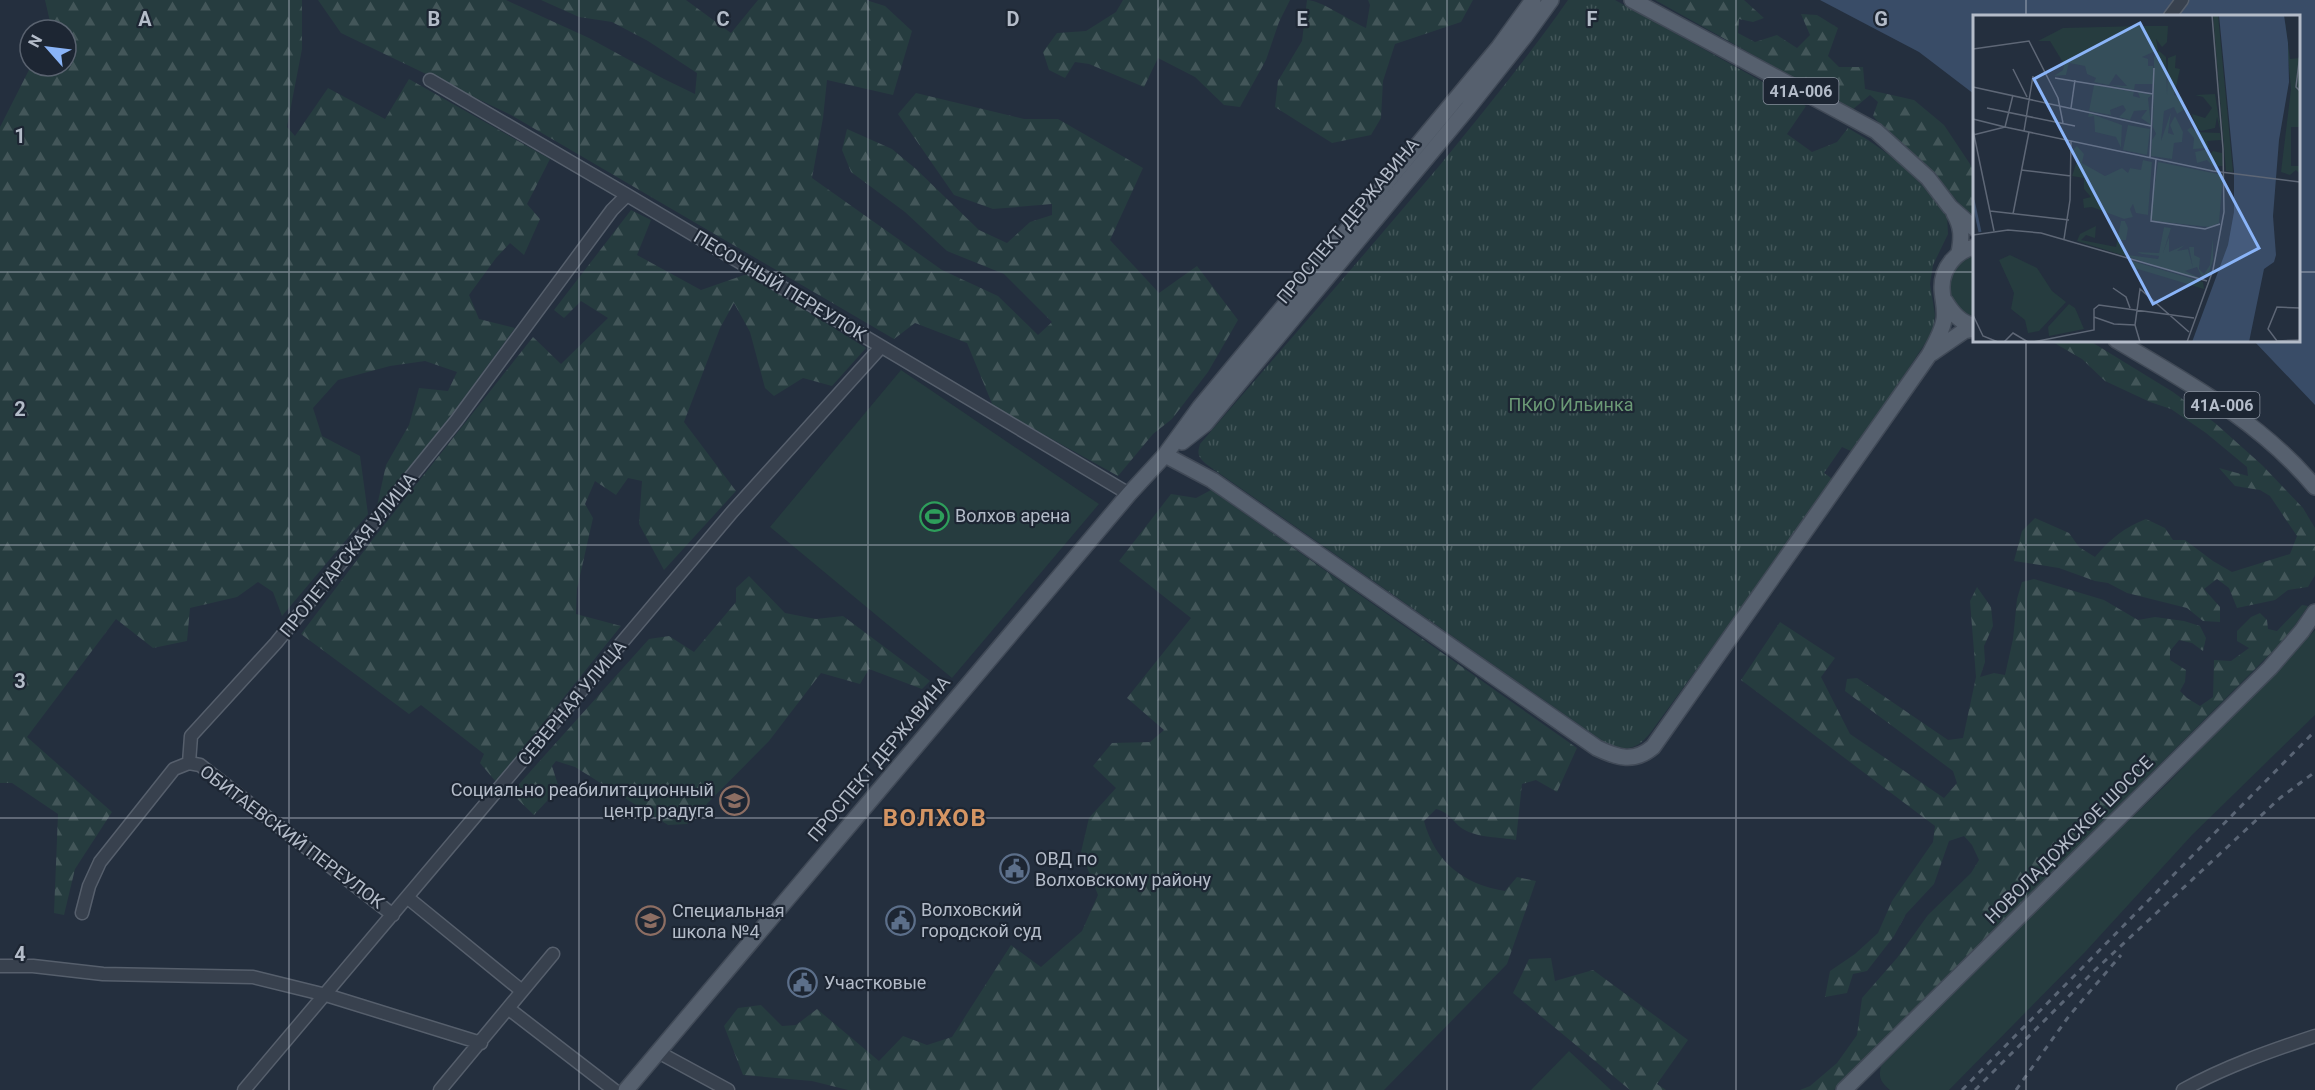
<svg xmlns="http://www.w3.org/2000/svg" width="2315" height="1090" font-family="Roboto,sans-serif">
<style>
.grass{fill:#263c3f}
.forest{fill:url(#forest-firs)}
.park{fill:url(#park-tufts)}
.water{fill:#394c67}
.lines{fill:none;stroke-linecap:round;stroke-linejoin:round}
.minor-casing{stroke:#565f6c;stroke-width:15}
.major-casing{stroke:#414a57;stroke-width:18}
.minor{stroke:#38414e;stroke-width:12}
.major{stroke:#56606e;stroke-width:15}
.rail{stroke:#5a6575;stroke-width:3;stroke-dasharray:6 6;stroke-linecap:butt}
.grid{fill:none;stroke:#b4bcc9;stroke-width:1.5;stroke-opacity:0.55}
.labels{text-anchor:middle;stroke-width:4.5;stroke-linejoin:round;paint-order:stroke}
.shield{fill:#1d2633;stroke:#878f9c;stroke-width:1.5}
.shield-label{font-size:16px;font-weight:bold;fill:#b4bcc9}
.street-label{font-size:18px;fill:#b4bcc9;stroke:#1d2633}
.park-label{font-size:18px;fill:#6b9a76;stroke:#1d2633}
.poi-label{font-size:18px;fill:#b4bcc9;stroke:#1d2633;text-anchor:start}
.district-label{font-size:24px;font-weight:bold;letter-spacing:1.5px;fill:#d59563;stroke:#1d2633}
.inset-river{fill:none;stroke:#394c67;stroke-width:3}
.inset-road{fill:none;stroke:#5e6776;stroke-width:1.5}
.view{fill:#8ab4f8;fill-opacity:0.15;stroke:#8ab4f8;stroke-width:3}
.inset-edge{fill:none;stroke:#b4bcc9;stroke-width:3}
.grid-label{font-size:20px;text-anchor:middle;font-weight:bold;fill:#b4bcc9;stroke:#1d2633;stroke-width:4.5;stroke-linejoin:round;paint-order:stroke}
</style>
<defs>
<pattern id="forest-firs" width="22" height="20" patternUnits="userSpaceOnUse" patternTransform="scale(1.5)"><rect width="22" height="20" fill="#263c3f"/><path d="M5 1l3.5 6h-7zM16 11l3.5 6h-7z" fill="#435659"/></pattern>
<pattern id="park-tufts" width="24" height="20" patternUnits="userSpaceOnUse" patternTransform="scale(1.5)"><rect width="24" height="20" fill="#263c3f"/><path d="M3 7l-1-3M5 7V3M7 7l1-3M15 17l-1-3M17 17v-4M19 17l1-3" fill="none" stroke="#435659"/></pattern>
</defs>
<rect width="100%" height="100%" fill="#242f3e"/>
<path class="grass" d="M1974,254V319C1939,306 1942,268 1974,254Z
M901,370L1099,504L952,678L770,527Z
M2315,630V715L2192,835L2086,951L1949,1090H1890C1881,1082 1878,1078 1881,1066L2009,935L2169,782Z
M1569,1051L1611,1090H1531Z"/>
<path class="forest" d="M45,0H302V49L287,127L295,136L328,88L385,119L409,79L550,159L527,204L540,219L524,255L510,243L496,258L469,295L479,319L515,328L458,406L385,500L377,506L386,465L409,425L419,388L448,391L457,372L425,361L390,366L338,380L313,408L322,436L360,456L368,514L282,616L273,592L258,582L237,597L190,608L187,641L153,648L116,619L27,737L112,812L75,869L64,915L54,913L58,814L12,783H0V127L31,66H66V30H49L51,26Z
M318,0H506L589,38L664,79L695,94L697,73L648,41L612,22L579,17L541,0H686L731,33L758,0H866L885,6L912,31L893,95L827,80L823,118L812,178L942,270L998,296L1038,335L1052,322L1004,274L947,251L905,212L851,172L842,150L847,129L892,149L916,169L979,230L1007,243L1030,222L1052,215V204L993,209L954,195L898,114L916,93L1024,119H1058L1143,168L1110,240L1159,293L1197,266L1238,320L1208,372L1172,419L1153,434L1118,476L993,406L967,343L915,323L894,339L511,115L341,33Z
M1123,0H1290L1279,22L1266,60L1240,107L1224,105L1195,77L1158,58L1144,87L1089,64L1075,62L1065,78L1049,70L1043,52L1057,33L1086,31L1116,12Z
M1307,0C1321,0 1350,21 1366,28L1370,5L1368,0H1473L1461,22L1395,44L1383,81L1381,118L1371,135L1332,143L1275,107L1278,81L1302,41Z
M1655,0H1744L1764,18L1753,22L1739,19L1738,33L1755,42L1777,35L1797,48L1810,35L1801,14L1817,15L1838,28L1828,56L1839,67H1863L1865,89L1914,100L1944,125L1974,170V217C1954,201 1941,179 1922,162C1905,146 1887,133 1873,116L1878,102L1870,95L1852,110Z
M631,210L651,220L637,255L701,290L747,274L866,348L832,386L803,378L774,396L765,388L750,332L734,303L720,328L684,422L736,491L664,570L639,524L642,481L628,478L616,495L595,481L585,504L593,518L577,589L576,614L621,626L496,782L480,763L484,754L421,705L409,714L301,634L373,539L533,337L561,364L608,318L581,301L564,318L554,310Z
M2051,341H2090L2173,392L2215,423L2262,465L2303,508L2315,528V575L2308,587L2288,590L2275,600L2237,608L2229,588L2217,579L2204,589L2220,607V622L2203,621L2187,608L2127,593L2108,583L2095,581L2059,568L2014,561L2022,531L2035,518L2069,533L2079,547L2095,557C2110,539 2125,527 2146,519L2165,528L2173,540H2185L2213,561L2232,572L2290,554L2297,536L2270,496L2260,490L2235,486L2219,468L2248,476L2247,467L2206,433L2171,409L2150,402L2105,381L2082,359Z
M1211,490L1577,748L1557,792L1536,780L1522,784L1516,840C1500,837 1477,838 1463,829C1451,821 1451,813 1436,809L1424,821C1435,862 1463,884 1505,891L1517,877L1536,881L1507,964L1384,1090H848L812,1081L743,1075L724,1026L738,1008L761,1005L782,1026L796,1025L817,1009L879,1061L903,1036L927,1045L952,1037L1011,945L1041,967L1082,931L1098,895L1081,852L1089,818L1116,788L1093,766L1112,743L1150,742L1164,730L1127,698L1191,618L1119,561L1171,494L1196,498Z
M749,576L785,613L816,619L843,616L930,681L922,689L869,669L860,684L821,673L769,741L687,824L668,825L575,767L556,761L552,766L559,788L534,815L511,793L649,639L669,636L694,652L736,602V588Z
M2034,579L2104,600L2138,620L2155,617L2184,621L2200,626L2206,638L2203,651L2192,643L2179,640L2170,651V660L2186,670L2185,682L2180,691L2187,698L2200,706L2213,697L2214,660L2231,661L2249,648L2237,641V631L2251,617L2260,613L2267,620L2268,629L2277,631L2302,605L2308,606L2287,637L1834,1090H1800L1810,1086L1837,1063L1857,1035L1862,998L1897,958L1928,915L1971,873L1979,860L1972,845L1964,836L1949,841L1934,884L1906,914L1894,936L1867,971L1853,974L1847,993L1825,997L1830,971L1855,954L1878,933L1892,901L1933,842L1935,826L1741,680L1780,622L1835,658L1821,677L1850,734L1944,798L1957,783L1953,771L1845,691L1847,679L1857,678L1948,740L1963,738L1976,677L1970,601L1977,587L1991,607L1993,626L1984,646L1985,662L1980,677L1994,673L2005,675L2013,639L2017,599L2022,582Z
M1551,958L1555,981L1593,970L1688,1040L1657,1084L1666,1090H1630L1513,993L1529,959Z"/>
<path class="park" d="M1568,0H1615L1797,101L1806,106L1787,134L1812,152L1837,142L1848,128L1868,140L1895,159L1921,184L1947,216L1948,234L1933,265L1930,284L1935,315L1933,329L1926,342L1853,452L1842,447L1824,473L1834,480L1651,732C1636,751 1625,752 1604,742L1206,464C1198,457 1197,454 1200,444C1280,351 1361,259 1440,165C1484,111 1528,57 1568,0Z"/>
<path class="water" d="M1820,0H2315V405L2254,341L2298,340V16H1974V94L1919,52Z"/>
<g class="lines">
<defs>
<path id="minor" d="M2170,16L2182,0
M430,80L627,195L1129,494
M189,763L200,765L393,915
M408,898L522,991
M82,913L89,886L100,862L174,769L189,763L191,736L276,643L456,421L612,210L627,195
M0,966H33L103,974L253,977L326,995L481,1043
M509,1009L614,1090
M658,1052L728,1090
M244,1090L733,511L881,347
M440,1090L553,954
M2183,1090C2224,1067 2270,1051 2315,1036"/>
<path id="major" d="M1632,0L1876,131L1928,178L1950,207L1974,228
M1954,213C1962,227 1962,237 1959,253
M1945,301C1953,314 1960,322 1974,326
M2116,340C2187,382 2261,422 2315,487
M1932,353L1964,331L1974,329
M1182,442L1205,424L1468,108L1525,36L1551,0
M1165,455L1212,480L1597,748C1618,758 1634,763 1653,747L1929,355C1935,344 1942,332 1944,320C1946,309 1942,298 1942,287C1942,268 1956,251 1974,247
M626,1090L1129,494L1165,455L1200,407L1499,47L1533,0
M1844,1090L2270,668L2302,631L2315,612"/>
</defs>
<use href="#minor" class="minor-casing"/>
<use href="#major" class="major-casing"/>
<use href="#minor" class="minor"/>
<use href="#major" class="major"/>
<path class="rail" d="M1962,1090L2315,731
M1975,1090L2094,971L2280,798L2315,772
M2016,1090L2069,1016L2121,955"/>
</g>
<path class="grid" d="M289,0V1090M579,0V1090M868,0V1090M1158,0V1090M1447,0V1090M1736,0V1090M2026,0V16M0,272H1974M2298,272H2315M2026,340V1090M0,545H2315M0,818H2315"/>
<defs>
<symbol id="stadium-ring" viewBox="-11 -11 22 22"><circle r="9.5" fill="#1d2633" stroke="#2e9e5b" stroke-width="1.5"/><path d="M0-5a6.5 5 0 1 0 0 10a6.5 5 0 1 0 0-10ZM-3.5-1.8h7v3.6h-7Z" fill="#2e9e5b"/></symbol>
<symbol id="school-ring" viewBox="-11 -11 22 22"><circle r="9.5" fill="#1d2633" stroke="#8d6e63" stroke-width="1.5"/><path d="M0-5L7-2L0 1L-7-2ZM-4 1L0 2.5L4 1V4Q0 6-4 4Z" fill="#8d6e63"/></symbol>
<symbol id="civic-ring" viewBox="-11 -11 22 22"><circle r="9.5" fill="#1d2633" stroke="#5c6f8a" stroke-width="1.5"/><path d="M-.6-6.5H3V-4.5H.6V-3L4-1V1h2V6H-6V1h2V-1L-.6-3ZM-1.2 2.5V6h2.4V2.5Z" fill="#5c6f8a"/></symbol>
</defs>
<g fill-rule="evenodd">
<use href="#stadium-ring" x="918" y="500" width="33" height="33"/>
<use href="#school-ring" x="718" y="784" width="33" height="33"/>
<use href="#civic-ring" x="998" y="852" width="33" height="33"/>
<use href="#civic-ring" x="884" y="904" width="33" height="33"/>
<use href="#school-ring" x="634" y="904" width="33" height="33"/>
<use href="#civic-ring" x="786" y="966" width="33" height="33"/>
</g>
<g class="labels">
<g class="shield">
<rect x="1763.5" y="78" width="75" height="26" rx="4.5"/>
<rect x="2184.5" y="392" width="75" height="26" rx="4.5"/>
</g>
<g class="shield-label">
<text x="1801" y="97">41А-006</text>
<text x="2222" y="411">41А-006</text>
</g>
<g class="street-label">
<text transform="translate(1348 221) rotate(-50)" y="6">ПРОСПЕКТ ДЕРЖАВИНА</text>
<text transform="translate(780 286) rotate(31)" y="6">ПЕСОЧНЫЙ ПЕРЕУЛОК</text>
<text transform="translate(348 555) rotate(-51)" y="6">ПРОЛЕТАРСКАЯ УЛИЦА</text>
<text transform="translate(572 703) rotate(-50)" y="6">СЕВЕРНАЯ УЛИЦА</text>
<text transform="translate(879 759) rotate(-50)" y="6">ПРОСПЕКТ ДЕРЖАВИНА</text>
<text transform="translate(292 837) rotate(37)" y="6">ОБИТАЕВСКИЙ ПЕРЕУЛОК</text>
<text transform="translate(2069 840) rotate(-45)" y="6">НОВОЛАДОЖСКОЕ ШОССЕ</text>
</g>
<g class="park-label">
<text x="1571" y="411">ПКиО Ильинка</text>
</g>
<g class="poi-label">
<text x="955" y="522">Волхов арена</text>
<text x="714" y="796" text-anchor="end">Социально реабилитационный<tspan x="714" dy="21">центр радуга</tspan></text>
<text x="1035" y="865">ОВД по<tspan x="1035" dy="21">Волховскому району</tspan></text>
<text x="921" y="916">Волховский<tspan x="921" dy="21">городской суд</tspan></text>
<text x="672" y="917">Специальная<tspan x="672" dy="21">школа №4</tspan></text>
<text x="824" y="989">Участковые</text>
</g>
<g class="district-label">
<text x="935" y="826">ВОЛХОВ</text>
</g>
</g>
<g transform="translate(1973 15)">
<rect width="327" height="327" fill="#242f3e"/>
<path d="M311,0L317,44L327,43V112H318V151H327V159L323,155L317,160L308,157L318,74ZM155,110L177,114L174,140L150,135ZM159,246L230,267L231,274L158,252Z" fill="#263c3f"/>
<path d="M240,0H245L260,157L253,156ZM169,11H195L194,27L189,32L183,24L185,35L169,42L175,44V51H180V69H162L161,75L137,70L154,71L143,59L136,70L121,67L123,63L114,59L112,51L96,48L93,60L81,61L90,55L91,49L77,26H65L90,13ZM186,36L193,42L194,80L195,43L203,40L202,53L207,54L201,80L209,82L212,94L204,99L201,92L191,96L188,126L198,97L195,118L201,120L197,110L202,101L210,117L209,127L201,128L199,144L178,141L179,125L183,119L180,112L181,42ZM121,70L161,77L160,81L167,83L165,77L179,80L175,83L178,110L168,103L174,95L161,96L157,105L146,102L153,95L150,90L137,95L138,100L116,96ZM242,79L248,117L244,102L242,113L228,116L223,112L219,99L232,103L239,93L230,82L222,80ZM116,98L149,110L148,133L143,122L122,117L121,101L115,102ZM218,112L223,117L247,118L248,125L234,126L236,133L220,134L221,123L214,115ZM104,131L111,139L109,148L132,161L149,153L155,158L157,153L168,155L170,145L179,147L175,200L163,198L160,189L157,194L160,202L151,204L119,192L111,193L110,184L118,182L111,174V163L99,161L104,146L100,135ZM235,134V142L240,136L249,138L250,151H240L234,145L224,148L222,137ZM148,206H152L155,213L153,225H147V232L155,240L185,244L186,241L169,239L164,237L186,238L191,212L198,213L190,238L196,222V237L212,230L204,236L215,234L220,253L216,232H221V240L227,243L226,254L231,259L237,250L240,222V245L236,258L229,262L224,252L212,256L227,263H223L104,226L107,219L123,211L122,223L113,220L108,225L143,232Z" fill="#263c3f"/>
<path d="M37,240L64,253L79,276L93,287L66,316L55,318L52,305L38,294L41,278L26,245ZM96,289L102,293L111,314L76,321L75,312Z" fill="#263c3f"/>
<path d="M185,147L250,160L246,208L236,212L181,206L177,202Z" fill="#263c3f"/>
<path d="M246,0H311L315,28L316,67L306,125L300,201L303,240L301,247L291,254L276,327H219L255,230L261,197V156Z" fill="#394c67"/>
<path class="inset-river" d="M0,185L7,217"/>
<path class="inset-road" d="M0,34L56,26L85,83L90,108M327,39L323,72L327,76M40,54L54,82M82,63L180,79M0,72L178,111M14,93L102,111M98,93L102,65M0,104L32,112L40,80M0,115L21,216M51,116L60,61M0,120L32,112L240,156L327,167M177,143L181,53M183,144L178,206L232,214L247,209M48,155L98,161M17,196L96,205M40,199L56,117M0,220L35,215L68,218L234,266M91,224L97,185L98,126M140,273L153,282L157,293M327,293L304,292L295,314L304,326L327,325M0,300L10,321L25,327M121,302L141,309L162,310M31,327L40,318L55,327M60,327L121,315V294L126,290L221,303M167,327L162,310L167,274L216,317M214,327L240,255L251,197L250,134L239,0"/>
<path class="view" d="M167,8L286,233L180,289L61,64Z"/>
<rect width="327" height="327" class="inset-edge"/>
</g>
<g class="grid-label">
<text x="145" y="26">A</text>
<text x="434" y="26">B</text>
<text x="723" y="26">C</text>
<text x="1013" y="26">D</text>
<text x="1302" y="26">E</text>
<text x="1592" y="26">F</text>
<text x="1881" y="26">G</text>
<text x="20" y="143">1</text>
<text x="20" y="416">2</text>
<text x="20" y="688">3</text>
<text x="20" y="961">4</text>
</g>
<g transform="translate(48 48) rotate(298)"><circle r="28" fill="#1d2633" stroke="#59626f" stroke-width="1.5"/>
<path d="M0-4.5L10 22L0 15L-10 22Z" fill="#8ab4f8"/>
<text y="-9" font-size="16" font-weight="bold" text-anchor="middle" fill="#b4bcc9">N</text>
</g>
</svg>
